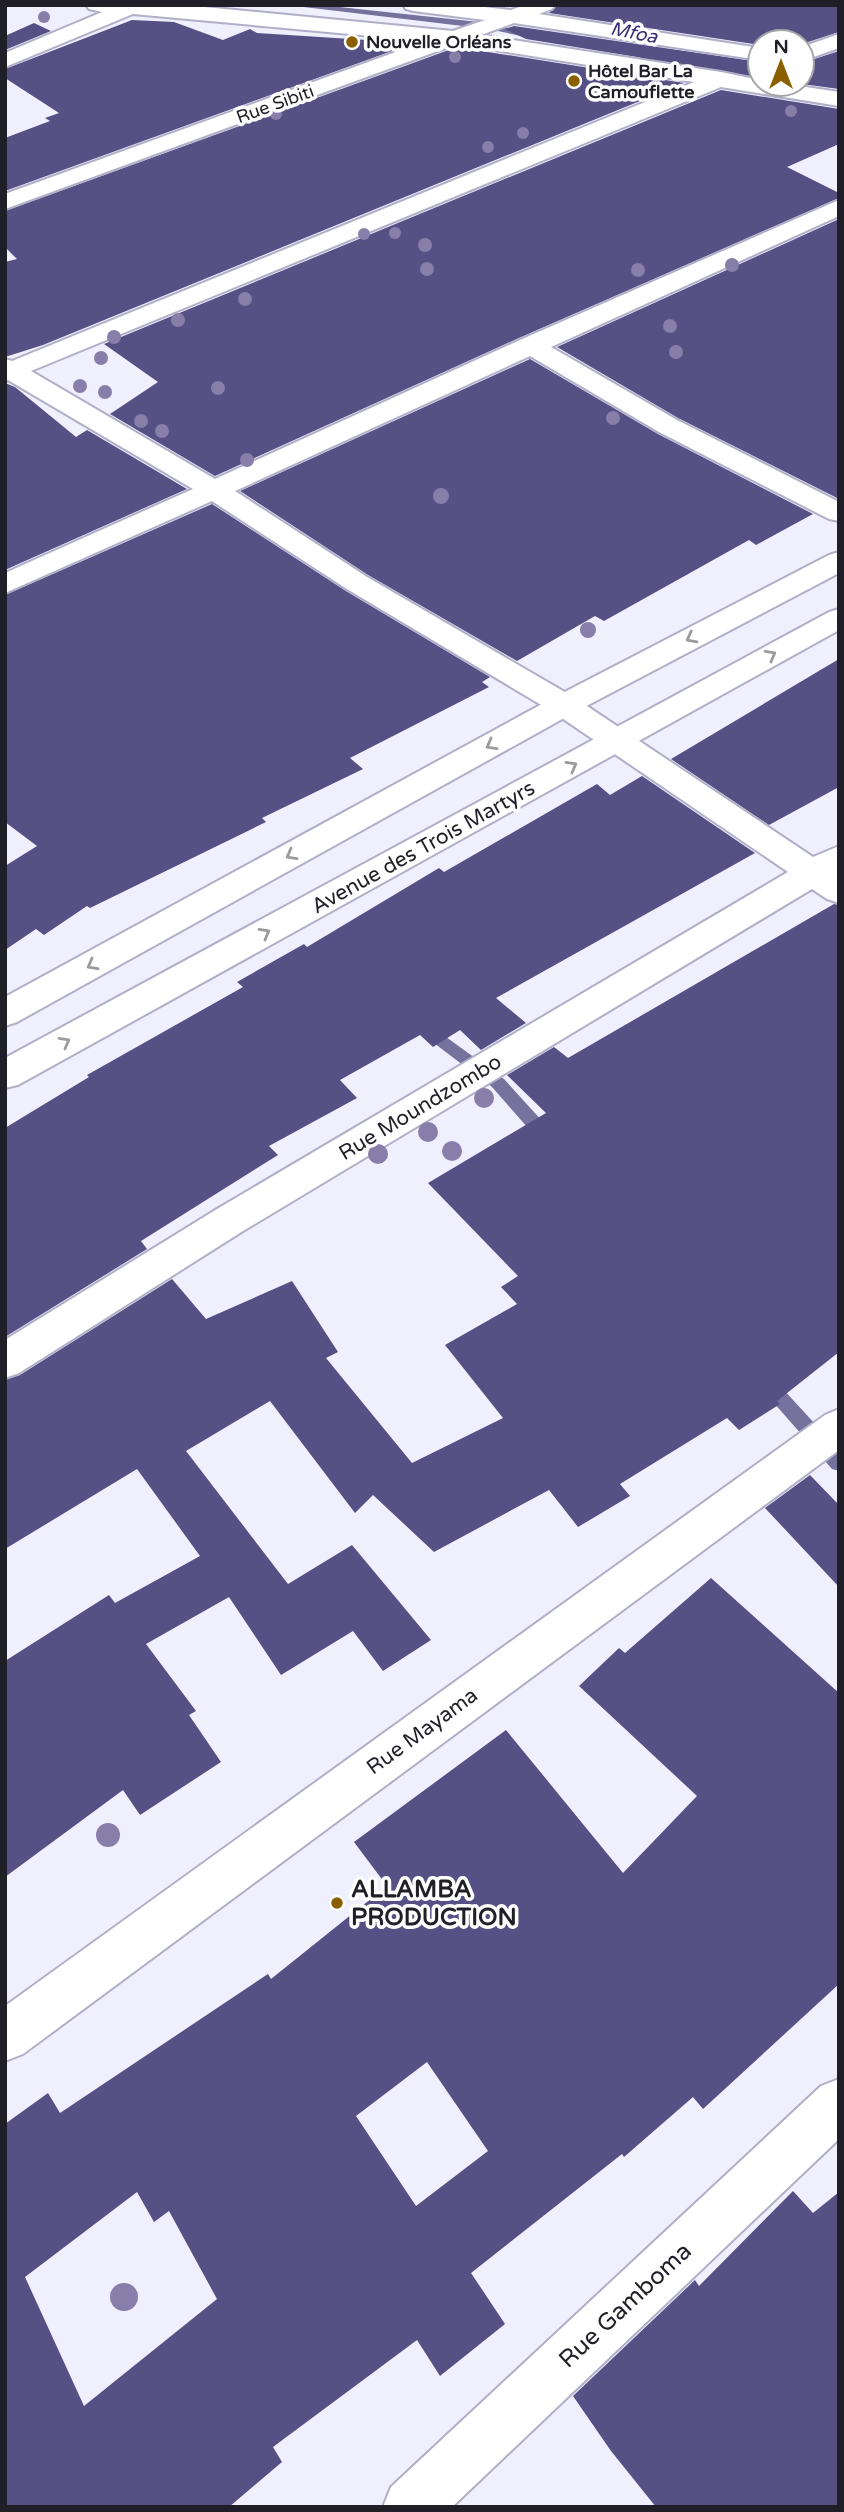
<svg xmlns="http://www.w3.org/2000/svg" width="844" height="2512" font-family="'Varela Round',sans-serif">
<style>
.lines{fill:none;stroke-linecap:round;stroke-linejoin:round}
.stream{fill:#75729d;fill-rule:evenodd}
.building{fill:#565084;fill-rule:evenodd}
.minor-casing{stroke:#b1afc7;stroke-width:4}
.primary-casing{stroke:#b1afc7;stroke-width:4}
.minor{fill:#fff;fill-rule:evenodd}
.primary{fill:#fff;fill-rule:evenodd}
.tree{fill:#877eaa}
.oneway{stroke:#9b9a9e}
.poi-dot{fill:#8a5f00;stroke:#fefefe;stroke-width:2.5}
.labels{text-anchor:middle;stroke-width:7;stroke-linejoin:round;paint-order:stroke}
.far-poi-label{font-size:18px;font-weight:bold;fill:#201f28;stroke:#fefefe;text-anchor:start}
.far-street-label{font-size:18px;fill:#201f28;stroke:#fefefe}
.far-water-label{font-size:19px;font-style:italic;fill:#3b2d72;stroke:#fefefe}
.street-label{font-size:21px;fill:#201f28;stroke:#fefefe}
.near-poi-label{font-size:24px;font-weight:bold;fill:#201f28;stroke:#fefefe;text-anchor:start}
.near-street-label{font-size:24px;fill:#201f28;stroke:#fefefe}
</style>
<rect width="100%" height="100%" fill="#f0effe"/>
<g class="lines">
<path class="stream" d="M287,5H321L488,23L536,35L531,38L488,29Z
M644,54L760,74V80L641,59L639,57Z
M424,1021L504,1079L554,1134L556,1139L554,1144H542L492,1087L418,1031L416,1027L418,1023Z
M765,1373L771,1376L839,1450V1471L832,1469L759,1386L756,1381L759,1376Z"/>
</g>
<path class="building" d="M557,5H839V32L802,44V42H760V45L549,13Z
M132,20L174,22L223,40L250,29L257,33L414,43L5,191V138L50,121L45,118L59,113L5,78V69Z
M34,23L51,31L5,50V36Z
M514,26L760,62V77L526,39L505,29Z
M457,47L684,83L43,345L5,357V262L17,259L5,247V211Z
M839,51V89L802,84V63Z
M721,90L839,109V144L787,167L839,193V198L519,338L215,476L110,414L158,382L104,344Z
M839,219V499L678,418L557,347Z
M530,359L658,434L813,514L756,545L749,540L604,621L595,616L517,661L368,575L240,491Z
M5,383L15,387L76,437L87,430L187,489L5,570Z
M212,504L346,591L490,677L482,682L489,687L350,758L363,769L262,818L266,822L90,908L87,906L44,935L36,929L5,950V866L37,846L5,822V595Z
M839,659V787L769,825L671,759Z
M642,776L755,853L496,998L526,1023L481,1050L460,1030L433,1047L420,1035L340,1080L357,1098L269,1146L278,1155L141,1241L147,1249L5,1337V1128L89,1077L87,1075L243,987L237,982L304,944L307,947L439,868L444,872L597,784L610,795Z
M834,904L839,905V1352L777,1401L780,1404L739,1430L727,1418L620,1484L630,1496L578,1527L549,1490L434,1552L373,1495L355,1513L270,1401L186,1451L288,1584L352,1545L431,1640L383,1671L353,1631L281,1675L229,1597L146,1644L196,1711L189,1715L221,1762L140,1815L123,1790L5,1877V1661L109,1595L115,1603L200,1556L137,1469L5,1549V1380L20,1375L172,1279L206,1319L292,1281L338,1352L326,1358L412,1463L503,1418L445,1345L517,1304L501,1287L518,1276L428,1183L546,1113L507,1075L554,1047L568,1058Z
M810,1475L839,1505V1587L765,1508Z
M711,1578L839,1693V1984L703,2109L693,2097L624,2157L622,2154L471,2273L505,2324L440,2376L417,2340L273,2447L282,2462L229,2507H5V2124L48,2093L60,2113L268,1974L271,1979L387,1886L354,1842L506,1730L623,1873L697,1796L579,1686L619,1648L625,1653ZM427,2062L488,2151L416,2206L356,2116ZM137,2192L154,2222L169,2211L217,2299L84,2406L25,2277Z
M793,2191L813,2213L839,2192V2507H656L611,2451L573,2396L695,2280L699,2286Z"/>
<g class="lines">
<defs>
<path id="minor" d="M86,5H184L453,31L485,20L413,11L406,9L403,5H468L511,10L525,5H555L552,9L539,14L760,48V60L514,23L481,35L721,72L760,80V84H786L839,92V106L721,87L31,371L215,479L520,340L839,200V216L551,347L677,420L839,502V521L829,519L659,432L530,356L235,491L367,577L575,698L813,857L839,846V903L827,899L812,889L243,1231L19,1373L5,1378V1340L217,1209L788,872L553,712L347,589L212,501L5,593V573L193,489L8,380L5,381V359L12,361L694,82L457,44L5,209V194L426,41L133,14L5,67V53L102,12L89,9Z
M839,34V48L802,61V47Z
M839,1409V1450L23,2054L5,2061V2006L825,1415Z
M839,2079V2139L452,2507H383L391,2487L821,2086Z"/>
<path id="primary" d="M839,552V573L575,712L17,1022L5,1026V997L553,698L829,555Z
M839,609V630L18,1085L5,1088V1058L829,612Z"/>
</defs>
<use href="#minor" class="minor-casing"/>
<use href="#primary" class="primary-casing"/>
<use href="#minor" class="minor"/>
<use href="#primary" class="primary"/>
</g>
<g class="tree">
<circle cx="44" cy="17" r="6"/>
<circle cx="455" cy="57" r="6"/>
<circle cx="791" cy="111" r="6"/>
<circle cx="276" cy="114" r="6"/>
<circle cx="523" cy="133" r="6"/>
<circle cx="488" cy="147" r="6"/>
<circle cx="395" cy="233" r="6"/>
<circle cx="364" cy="234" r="6"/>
<circle cx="425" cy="245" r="7"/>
<circle cx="732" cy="265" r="7"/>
<circle cx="427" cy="269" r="7"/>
<circle cx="638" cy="270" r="7"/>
<circle cx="245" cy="299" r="7"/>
<circle cx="178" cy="320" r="7"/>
<circle cx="670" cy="326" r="7"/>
<circle cx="114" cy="337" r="7"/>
<circle cx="676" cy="352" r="7"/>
<circle cx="101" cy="358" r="7"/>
<circle cx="80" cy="386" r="7"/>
<circle cx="218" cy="388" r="7"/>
<circle cx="105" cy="392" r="7"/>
<circle cx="613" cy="418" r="7"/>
<circle cx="141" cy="421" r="7"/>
<circle cx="162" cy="431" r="7"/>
<circle cx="247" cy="460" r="7"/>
<circle cx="441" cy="496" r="8"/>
<circle cx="588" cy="630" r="8"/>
<circle cx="484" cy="1098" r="10"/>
<circle cx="428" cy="1132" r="10"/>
<circle cx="452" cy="1151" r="10"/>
<circle cx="378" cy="1154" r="10"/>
<circle cx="108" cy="1835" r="12"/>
<circle cx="124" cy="2297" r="14"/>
</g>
<defs><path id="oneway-chevron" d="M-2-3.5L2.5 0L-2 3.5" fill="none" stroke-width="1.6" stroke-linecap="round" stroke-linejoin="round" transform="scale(1.75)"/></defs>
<g class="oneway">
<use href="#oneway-chevron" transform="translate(691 638) rotate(152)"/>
<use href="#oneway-chevron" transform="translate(771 655) rotate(-29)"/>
<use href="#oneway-chevron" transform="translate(491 745) rotate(151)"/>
<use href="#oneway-chevron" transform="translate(572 766) rotate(-29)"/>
<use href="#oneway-chevron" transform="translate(291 855) rotate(151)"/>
<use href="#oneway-chevron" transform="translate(265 933) rotate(-29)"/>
<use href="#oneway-chevron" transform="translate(92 965) rotate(151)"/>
<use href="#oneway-chevron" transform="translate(65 1042) rotate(-29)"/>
</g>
<g class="poi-dot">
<circle cx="352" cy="42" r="7"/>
<circle cx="574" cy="81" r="7"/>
<circle cx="337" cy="1903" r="7"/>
</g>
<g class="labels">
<g class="far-poi-label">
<text x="366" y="48">Nouvelle Orléans</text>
<text x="588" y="77">Hôtel Bar La<tspan x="588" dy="21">Camouflette</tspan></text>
</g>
<g class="far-street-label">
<text transform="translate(275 104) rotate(-20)" y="6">Rue Sibiti</text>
</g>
<g class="far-water-label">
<text transform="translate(634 32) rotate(11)" y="7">Mfoa</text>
</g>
<g class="street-label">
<text transform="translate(423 847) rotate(-29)" y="7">Avenue des Trois Martyrs</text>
<text transform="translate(420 1107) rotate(-31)" y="7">Rue Moundzombo</text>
<text transform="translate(422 1731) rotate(-36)" y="7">Rue Mayama</text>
</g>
<g class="near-poi-label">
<text x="351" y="1897">ALLAMBA<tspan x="351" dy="28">PRODUCTION</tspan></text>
</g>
<g class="near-street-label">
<text transform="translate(625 2305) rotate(-43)" y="8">Rue Gamboma</text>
</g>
</g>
<rect width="844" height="2512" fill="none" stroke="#201f28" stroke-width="14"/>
<g transform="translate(781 63)"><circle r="33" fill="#fefefe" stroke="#a5a5a8" stroke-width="2"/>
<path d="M0-5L12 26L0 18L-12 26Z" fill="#8a5f00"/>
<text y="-10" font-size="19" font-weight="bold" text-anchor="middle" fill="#201f28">N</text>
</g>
</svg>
